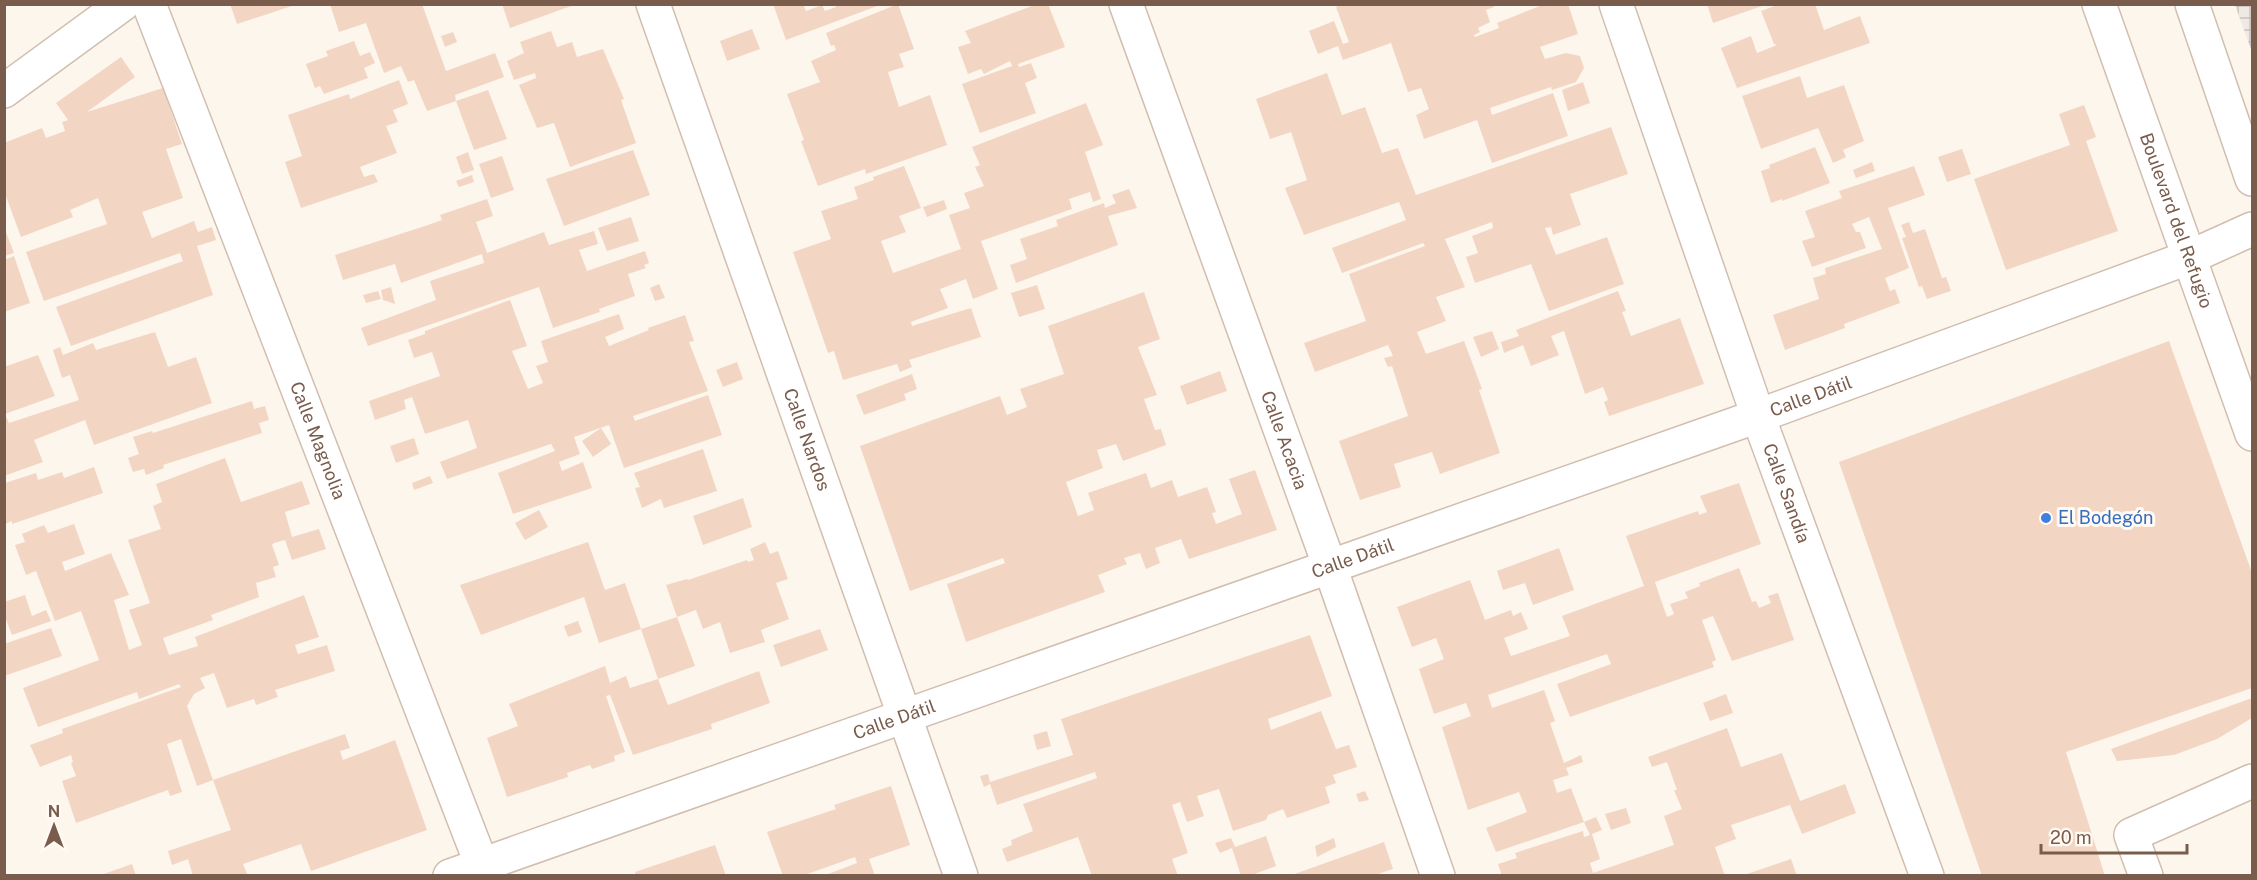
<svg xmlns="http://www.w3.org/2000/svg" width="2257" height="880" font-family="'Public Sans',sans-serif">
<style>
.industrial{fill:url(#industrial-grid)}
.building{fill:#f3d5c3}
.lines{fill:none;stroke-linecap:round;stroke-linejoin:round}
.minor-casing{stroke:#d1beb0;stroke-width:36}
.minor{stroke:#fff;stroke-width:33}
.shop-dot{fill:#3f7fe0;stroke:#fffaf3;stroke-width:2}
.labels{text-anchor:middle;stroke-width:6;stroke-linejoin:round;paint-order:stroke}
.street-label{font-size:18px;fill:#7a5c4d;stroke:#fffaf3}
.shop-label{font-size:18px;fill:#366cbe;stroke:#fffaf3;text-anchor:start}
</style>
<defs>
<pattern id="industrial-grid" width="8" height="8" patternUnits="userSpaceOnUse" patternTransform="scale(1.5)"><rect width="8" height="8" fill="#efe9e4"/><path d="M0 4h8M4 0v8" fill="none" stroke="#c7c0bb"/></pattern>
</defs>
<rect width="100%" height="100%" fill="#fdf6ec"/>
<path class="industrial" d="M2235,5H2252V52Z"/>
<path class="building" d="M230,4H295V5L237,24Z
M330,4H422L446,71L495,53L504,77L455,95L456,101L427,111L414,80L408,82L401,66L384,73L366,23L339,32Z
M502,4H574V5L510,28Z
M773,4H803L806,11L822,5L825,11L836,7L835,4L880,5L786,40Z
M898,4L914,49L899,54L904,67L888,72L899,107L930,95L947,145L866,174L865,169L818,186L801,141L804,140L787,94L820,82L811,61L836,50L834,45L831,46L826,33Z
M1037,4H1048L1065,47L1018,64L1019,67L1031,63L1037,78L1025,83L1036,113L980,133L962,84L1012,66L1010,61L984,74L981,69L968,74L958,47L971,43L965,31Z
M1343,4H1494V7L1486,10L1490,22L1478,28L1480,32L1474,35L1475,37L1499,28L1497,23L1545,4H1568L1578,34L1540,47L1545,59L1566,53L1580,56L1584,68L1576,82L1552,90L1551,87L1490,108L1492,115L1553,93L1568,136L1492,163L1477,120L1424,139L1416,115L1429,109L1421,88L1408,92L1391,43L1343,60L1338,46L1318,54L1309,31L1334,21L1343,44L1349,42L1336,7Z
M1707,4H1765V5L1713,23Z
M1780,4H1815L1824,30L1860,16L1870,43L1737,88L1721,48L1751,36L1757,53L1777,45L1774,44L1761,11Z
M752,29L760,49L727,61L720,41Z
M551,31L557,47L572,42L577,57L603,49L624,99L621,100L636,143L570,167L554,123L537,128L519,85L536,78L535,73L514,80L507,61L524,53L520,42Z
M453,32L457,42L445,47L441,36Z
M354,41L360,56L370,52L375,63L364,68L368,78L324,94L320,86L315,88L306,64L328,56L326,51Z
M121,57L135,77L87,112L163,88L182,144L166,149L183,198L142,212L152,238L194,221L198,232L212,227L216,240L197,246L213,295L71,346L56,307L183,261L180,253L44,301L26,252L107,224L98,198L70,210L73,217L21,237L4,191V143L42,128L46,138L65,131L62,122L68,120L56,103Z
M1327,73L1342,115L1365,107L1382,153L1398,148L1416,195L1611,127L1628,174L1570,194L1581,225L1553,235L1551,227L1545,228L1556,255L1607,237L1624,284L1566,305L1549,311L1531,264L1475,283L1466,257L1478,253L1472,236L1493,228L1492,222L1445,239L1465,287L1436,297L1446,321L1417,332L1426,354L1464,341L1482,389L1479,390L1500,453L1440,474L1432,452L1394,464L1401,487L1360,500L1339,441L1408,416L1392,366L1388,367L1384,358L1393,356L1388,345L1315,372L1304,343L1366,321L1349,274L1425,246L1423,243L1342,273L1332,248L1406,220L1399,202L1304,235L1285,188L1307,180L1291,132L1270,139L1256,99Z
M1800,76L1807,98L1844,85L1864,141L1843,150L1846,157L1833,163L1818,128L1761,149L1742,96Z
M399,80L408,104L393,110L398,122L386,126L397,153L360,167L364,177L374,174L378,182L301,208L285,162L302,156L288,115L349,94L350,99Z
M1583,82L1590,103L1568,111L1562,90Z
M488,90L507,139L474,150L456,101Z
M1086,103L1103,145L1085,152L1101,199L1093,202L1090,192L1069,199L1072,209L981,241L998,289L973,299L966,279L940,289L948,308L911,322L912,326L971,308L981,337L909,360L912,367L900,372L897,364L843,380L834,351L828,353L793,252L831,239L821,211L858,199L854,187L874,180L873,177L904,166L921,208L899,216L906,232L881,241L893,273L961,249L949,215L970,208L964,193L984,186L975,167L980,165L972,147Z
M2084,105L2096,137L2086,141L2118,231L2006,270L1974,179L2070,145L2059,114Z
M1815,147L1830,183L1782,201V199L1771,203L1761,171L1770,168L1769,165Z
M1962,149L1971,174L1947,182L1938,157Z
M633,150L650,195L564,226L546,179Z
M468,152L474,170L462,174L456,157Z
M502,156L514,190L491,198L479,164Z
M1872,162L1875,171L1856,178L1853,170Z
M1914,166L1925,195L1888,208L1909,268L1885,278L1890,291L1895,289L1900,303L1844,324L1845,328L1785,350L1773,315L1819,299L1813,278L1826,274L1825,268L1882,249L1869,217L1852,224L1856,232H1860L1866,248L1812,267L1802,241L1815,237L1805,211L1842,198L1839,191Z
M472,175L474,182L459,187L456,181Z
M1129,189L1137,208L1108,216L1118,245L1016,283L1010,265L1027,259L1020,239L1058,226L1056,220L1104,203L1105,208L1116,203L1112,195Z
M487,199L493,216L476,222L487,253L544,232L549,245L594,231L598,244L579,250L587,271L645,251L649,263L644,265L646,268L628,274L635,296L599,309L600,312L553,328L539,287L368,346L361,328L436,300L430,281L484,263L482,254L401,283L395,264L343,280L335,255L425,226L442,220L440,215Z
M944,200L947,209L927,217L923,207Z
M631,217L639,241L607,251L598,228Z
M1909,222L1913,233L1925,229L1942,278L1946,277L1951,291L1927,299L1922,286L1919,287L1902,238L1906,237L1901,225Z
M4,227L14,253L4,256Z
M14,256L30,303L4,312V260Z
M659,284L665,298L655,301L650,288Z
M1037,285L1045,309L1019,317L1011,293Z
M391,287L395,304L383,300L381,290Z
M378,291L381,299L366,303L363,295Z
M1618,291L1626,311L1622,312L1631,336L1680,318L1704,384L1609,416L1604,402L1608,400L1603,387L1585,394L1564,331L1551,336L1559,355L1531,366L1523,345L1504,353L1501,342L1519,336L1516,330Z
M1144,292L1160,339L1138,347L1157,395L1144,399L1155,430L1161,429L1166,445L1123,461L1116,444L1097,450L1103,468L1066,482L1078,516L1094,510L1088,493L1146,473L1151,488L1172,480L1178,497L1207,487L1216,512L1212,513L1216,524L1242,514L1229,479L1255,470L1277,530L1189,559L1181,539L1155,548L1160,563L1146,569L1140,553L1124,558L1127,564L1098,575L1105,592L966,642L947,584L1005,563L1003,558L910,591L860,446L1000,396L1007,415L1027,407L1020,389L1064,374L1048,326Z
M510,300L527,346L512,351L528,389L543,383L536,366L548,362L541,341L619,314L624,329L605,337L609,346L649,330L648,328L685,315L694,341L689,342L708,391L633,416L635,421L708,395L722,435L624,468L609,425L574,437L580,454L559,462L562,471L583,462L592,488L513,514L498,473L555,451L551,444L447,479L440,462L477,448L468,420L425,434L412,397L404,400L406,409L375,420L369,401L440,376L432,352L414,358L408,340L425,334V331Z
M1492,331L1499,349L1481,357L1473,337Z
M155,332L168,367L196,357L212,403L94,445L85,420L34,440L43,462L4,476V367L38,355L55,396L5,414L9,423L79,400L70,375L62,378L53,350L60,347L63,355L93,343L96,350Z
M2169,341L2252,573V688L2066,752L2105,876H1982L1839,462Z
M737,362L743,379L723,387L716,370Z
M1220,371L1227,391L1187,405L1180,386Z
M912,374L917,389L904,394L906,400L864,415L856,395Z
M252,401L254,409L265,406L269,420L259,423L262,433L163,465L164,468L146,475L144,469L133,472L128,458L139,454L133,437L152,431L153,433Z
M601,428L611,444L593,457L582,441Z
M414,438L419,454L396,463L390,446Z
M703,449L717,491L664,508L661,499L642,508L635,488L640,487L634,473Z
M225,458L241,502L302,481L310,504L285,512L292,537L319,529L326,549L292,560L285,540L274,543L272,545L279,565L273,567L276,577L256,583L259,597L211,615L213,620L163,638L169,655L198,646L195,637L304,595L319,637L295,645L298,654L327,645L335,671L275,690L278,697L256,705L254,699L227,708L214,673L200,678L205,688L194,694L187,706L213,780L197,786L181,739L167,744L182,792L170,796L168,790L76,823L62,781L76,776L71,763L73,762L71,755L40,767L30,745L63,733L62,729L181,687L179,684L139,699L137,692L38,727L23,688L99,660L81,611L55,621L36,571L26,575L15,545L25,542L22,534L44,525L48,533L74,524L85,554L62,562L65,571L111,553L129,595L114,600L129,650L142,645L129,610L150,603L128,540L161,529L153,506L162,502L156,484Z
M94,467L103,493L12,524V521L5,524V483L36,473L38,480L62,472L64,478Z
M430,476L433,483L414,490L412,483Z
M1739,483L1761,544L1655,582L1661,600L1667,617L1674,614L1670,604L1688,598L1685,592L1700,586L1699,583L1739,568L1752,602L1756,601L1759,608L1771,603L1768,596L1778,593L1794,640L1732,661L1713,616L1702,620L1716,660L1712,662L1714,667L1570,717L1557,684L1611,664L1607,654L1488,695L1492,708L1544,690L1555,721L1550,723L1564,763L1581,755L1583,762L1566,768L1569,775L1553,780L1557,793L1571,788L1584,822L1596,817L1602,830L1592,834L1600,859L1590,863L1593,873L1674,845L1664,816L1682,809L1674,790H1677L1667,762L1652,767L1648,757L1727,728L1741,767L1782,753L1800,801L1845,784L1856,813L1802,834L1790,805L1731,825L1736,839L1715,847L1725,876H1502L1498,864L1517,858L1515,853L1583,831L1584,837L1590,835L1584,822L1496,852L1486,828L1527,812L1519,792L1468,810L1442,727L1471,716L1466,703L1434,714L1419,669L1444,659L1436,638L1412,647L1397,607L1470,580L1485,620L1511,610L1513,616L1521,612L1528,629L1504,638L1511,656L1570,636L1562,616L1644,586L1626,536L1698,511L1699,515L1707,512L1700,496Z
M743,498L752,527L703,545L693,516Z
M539,510L548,527L525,540L515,523Z
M588,542L605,590L625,583L641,629L599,643L584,597L481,635L460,585Z
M765,542L770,554L778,551L788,579L776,583L789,619L761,630L765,642L730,653L720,622L703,629L696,610L677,617L695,666L658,679L641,629L677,617L666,585L687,579L688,580L747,560L748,562L754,560L750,549Z
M1559,548L1574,590L1533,605L1525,583L1503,590L1497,571Z
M25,595L32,616L46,610L51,621L12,635L4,614V602Z
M578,621L582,632L568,637L564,626Z
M51,628L62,656L4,676V644Z
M820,629L828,650L781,667L773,645Z
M1310,635L1332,696L1268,719L1271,730L1321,711L1336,749L1349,745L1357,767L1333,775L1336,783L1325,787L1330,803L1287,818L1283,809L1268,815L1266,820L1233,831L1219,789L1197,796L1204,816L1187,822L1180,802L1172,805L1188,853L1172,859L1178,876H1092L1078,837L1007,862L1002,849L1012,845L1011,840L1033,831L1023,804L1097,778L1095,772L997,805L990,784L984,787L980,776L988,774L990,782L1073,755L1061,719Z
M605,666L610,683L626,676L630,688L658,679L668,705L759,671L770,703L711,724L712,729L633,755L610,695L606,696L625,752L614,756L615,761L592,769L590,765L567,773L568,777L507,797L487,738L518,726L509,704Z
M1726,694L1733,713L1710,721L1703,703Z
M2252,698V718L2217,739L2174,755L2117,761L2111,749Z
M1047,731L1051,746L1037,750L1033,735Z
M345,734L350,748L340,751L343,760L395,740L427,830L311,871L301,844L243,864L248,876H193L188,859L172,865L168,851L231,830L213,780Z
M891,786L910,845L869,859L875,876H823L857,863L855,857L802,876H783L767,832L836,809L834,805Z
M1365,791L1369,800L1359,802L1356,794Z
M1626,808L1631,823L1611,830L1605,814Z
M1266,836L1276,866L1249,876H1241L1232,848L1220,853L1215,843L1231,838L1235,847Z
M1334,838L1336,847L1317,857L1315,846Z
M1384,842L1393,869L1378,874V876H1289Z
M715,845L726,876H636L635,872Z
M1791,859L1797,876H1745L1744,875Z
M132,864L136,876H101V875Z"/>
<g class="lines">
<defs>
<g id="minor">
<path id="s1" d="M149,4L486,876"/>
<path id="s2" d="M653,4L961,876"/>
<path id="s3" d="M1126,4L1330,567L1438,876"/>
<path id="s4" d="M1616,4L1758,416L1927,876"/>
<path id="s5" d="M2099,4L2252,434"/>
<path d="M2192,4L2252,179"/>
<path d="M4,91L123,4"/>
<path id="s6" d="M450,876L1758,416L2190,257L2252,229"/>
<path d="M2146,876L2131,835L2252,781"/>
</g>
</defs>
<use href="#minor" class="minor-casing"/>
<use href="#minor" class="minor"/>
</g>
<circle class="shop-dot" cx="2046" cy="518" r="6"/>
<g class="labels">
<g class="street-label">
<text dy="6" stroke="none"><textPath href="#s5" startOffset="230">Boulevard del Refugio</textPath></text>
<text dy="6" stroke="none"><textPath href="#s6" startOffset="1443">Calle Dátil</textPath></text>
<text dy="6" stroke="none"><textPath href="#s3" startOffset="464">Calle Acacia</textPath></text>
<text dy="6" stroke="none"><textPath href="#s1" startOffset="468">Calle Magnolia</textPath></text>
<text dy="6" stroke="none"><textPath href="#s2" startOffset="462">Calle Nardos</textPath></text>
<text dy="6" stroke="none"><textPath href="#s4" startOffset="518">Calle Sandía</textPath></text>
<text dy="6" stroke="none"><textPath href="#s6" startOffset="957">Calle Dátil</textPath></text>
<text dy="6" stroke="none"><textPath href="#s6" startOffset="471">Calle Dátil</textPath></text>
</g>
<g class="shop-label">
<text x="2058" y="524">El Bodegón</text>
</g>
</g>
<rect width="2257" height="880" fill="none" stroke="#7a5c4d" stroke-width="12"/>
<g transform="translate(54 826)" stroke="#fffaf3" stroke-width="4.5" paint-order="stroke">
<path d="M0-4.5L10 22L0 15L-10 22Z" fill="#7a5c4d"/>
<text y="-9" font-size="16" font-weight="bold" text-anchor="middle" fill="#7a5c4d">N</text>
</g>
<path d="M2041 844v9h146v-9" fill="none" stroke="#7a5c4d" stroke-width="3"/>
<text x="2050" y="844" font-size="18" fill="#7a5c4d" stroke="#fffaf3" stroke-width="4.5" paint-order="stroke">20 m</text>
</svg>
